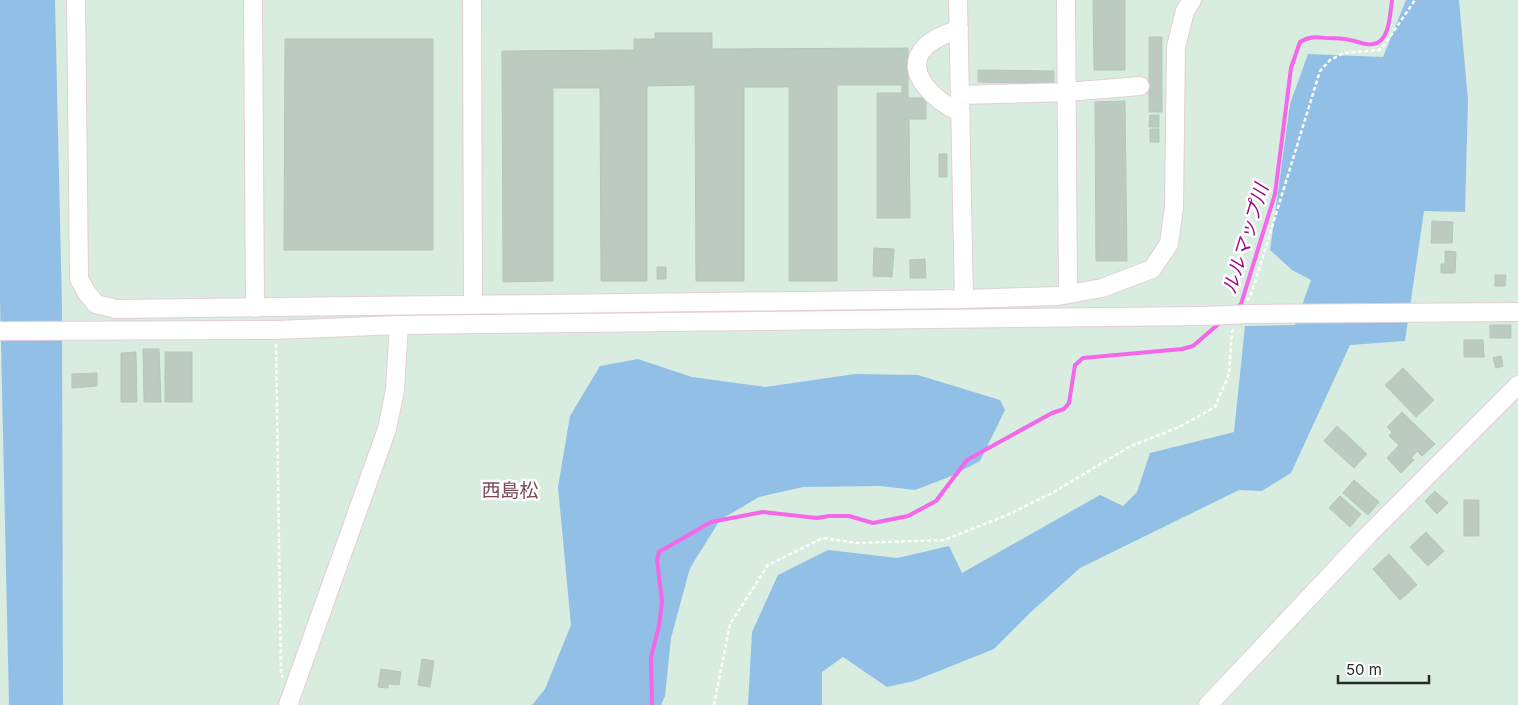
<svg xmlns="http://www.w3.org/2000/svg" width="1518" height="705" font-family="Inter,'Noto Sans JP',sans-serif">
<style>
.green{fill:#92bfe6}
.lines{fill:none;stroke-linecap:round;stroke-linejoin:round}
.stream{stroke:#f466ea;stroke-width:4}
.building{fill:#bccac2;stroke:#b3c7bc}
.minor-casing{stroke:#e3ced6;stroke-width:20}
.path{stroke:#fff;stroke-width:2.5;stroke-dasharray:4 2.5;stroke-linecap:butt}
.minor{stroke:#fff;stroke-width:18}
.minor-bridge-casing{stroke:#e3ced6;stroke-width:20;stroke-linecap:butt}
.minor-bridge{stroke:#fff;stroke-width:18}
.labels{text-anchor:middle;stroke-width:5;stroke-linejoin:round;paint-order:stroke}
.water-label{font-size:19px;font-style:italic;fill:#9f0687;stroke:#fff}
.neighbourhood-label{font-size:19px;fill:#7b475a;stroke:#fff}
</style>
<rect width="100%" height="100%" fill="#d9ece0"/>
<path class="green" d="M0,0H55L62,307L63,705H9L0,298Z
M1406,0H1459L1468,100L1465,212L1424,211L1405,341L1350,345L1291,473L1262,491L1239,490L1080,568L1032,611L994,649L914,681L887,687L843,657L822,672V705H748L752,632L778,575L828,550L897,558L949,546L962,573L1100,495L1123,506L1137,492L1150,453L1234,432L1245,326L1295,325L1311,280L1292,270L1270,250L1290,104L1308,54L1383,57Z
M638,359L692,377L765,387L855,374L918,375L1000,400L1005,410L980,461L949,477L915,490L880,486L803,487L759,497L720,520L690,568L671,638L665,696L661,705H532L545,689L571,625L558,487L570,416L600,366Z"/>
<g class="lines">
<path class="stream" d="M1236,308L1241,304L1275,194L1291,68L1300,42C1309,36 1316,37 1326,38C1334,38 1342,38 1350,40C1357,41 1366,46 1373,44C1390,42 1390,13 1392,0
M652,705L651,657L659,626L662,601L657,560L659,552L711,522L763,512L817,518L829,516H849L873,523L908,516L936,501L967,460L1052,413L1064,409L1069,403L1075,365L1083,358L1182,349L1193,346L1222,321"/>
</g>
<path class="building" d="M1093,0H1125V70H1094Z
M655,33H712V49L908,48V98H926V119H909L910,218H877V93H902V85H837V281H789V87H744V281H696L695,85L647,86V281H601L600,88H553V281L503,282L502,51L634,50V39H655Z
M1149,37H1162V112H1149Z
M285,39H433V250H284Z
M978,70L1054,71V84L978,82Z
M1125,101L1127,261H1096L1095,102Z
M1150,115H1159V127H1149Z
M1150,129H1159V142H1150Z
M939,154H947V177H939Z
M1432,221L1453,222L1452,243H1431Z
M874,248L894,249L892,277L873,276Z
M1445,251L1456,252L1455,273H1441V264H1445Z
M925,259L926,278H910V260Z
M657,267H666V279H657Z
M1495,275H1506L1505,286H1495Z
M1490,325H1511V338H1490Z
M1464,340H1483L1484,357H1464Z
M143,349H159L161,402H144Z
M136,352L137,402H121V353Z
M165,352H192V402H165Z
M1501,356L1503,366L1496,368L1493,358Z
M1403,368L1434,400L1416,417L1385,385Z
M97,373V386L72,388V374Z
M1402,412L1435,444L1422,456L1417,451L1411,458L1414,460L1401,473L1387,458L1399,445L1389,436L1392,432L1387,427Z
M1337,426L1367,454L1354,468L1324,441Z
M1354,480L1379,502L1368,515L1343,493Z
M1435,491L1448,503L1437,514L1425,501Z
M1340,496L1361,514L1350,527L1329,508Z
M1464,500H1479V536H1464Z
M1426,532L1444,551L1428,566L1410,547Z
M1389,554L1417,585L1400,600L1373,569Z
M422,659L434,661L430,687L418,685Z
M381,669L401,672L399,685L388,684V688L378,687Z"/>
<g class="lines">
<defs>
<path id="minor" d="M76,0L79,279L87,293L96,304L116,309L964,299L1058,296L1102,288L1152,269L1169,244L1174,207L1176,47L1185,11L1192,0
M253,0L255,308
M472,0L473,305
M958,0L964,299
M1066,0L1068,294
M959,29C947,34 933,38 924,48C901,74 939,103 961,113
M960,95L1067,92L1140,86
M1248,314L1518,312
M0,331L276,330L399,325L1205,316
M288,705L387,429L395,390L399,325
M1208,705L1369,534L1518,385"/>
</defs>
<use href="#minor" class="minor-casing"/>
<path class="path" d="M1247,301L1252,292L1320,71L1330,60L1344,53L1379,50L1385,44L1415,0
M276,344L281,675L283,677
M714,705L730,624L768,565L823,538L857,543L944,540L1005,516L1052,493L1129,447L1179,427L1215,407L1229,374L1232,332L1234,328"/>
<use href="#minor" class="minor"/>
<defs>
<path id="minor-bridge" d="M1205,316L1248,314"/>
</defs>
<use href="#minor-bridge" class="minor-bridge-casing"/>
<use href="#minor-bridge" class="minor-bridge"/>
</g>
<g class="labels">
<g class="water-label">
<text transform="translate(1245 239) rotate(-73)" y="7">ルルマップ川</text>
</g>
<g class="neighbourhood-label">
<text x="510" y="497">西島松</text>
</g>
</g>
<path d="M1338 675v8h91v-8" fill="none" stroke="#292929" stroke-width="2.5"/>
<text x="1346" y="675" font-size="15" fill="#292929" stroke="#ffffff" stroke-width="4" paint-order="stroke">50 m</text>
</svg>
